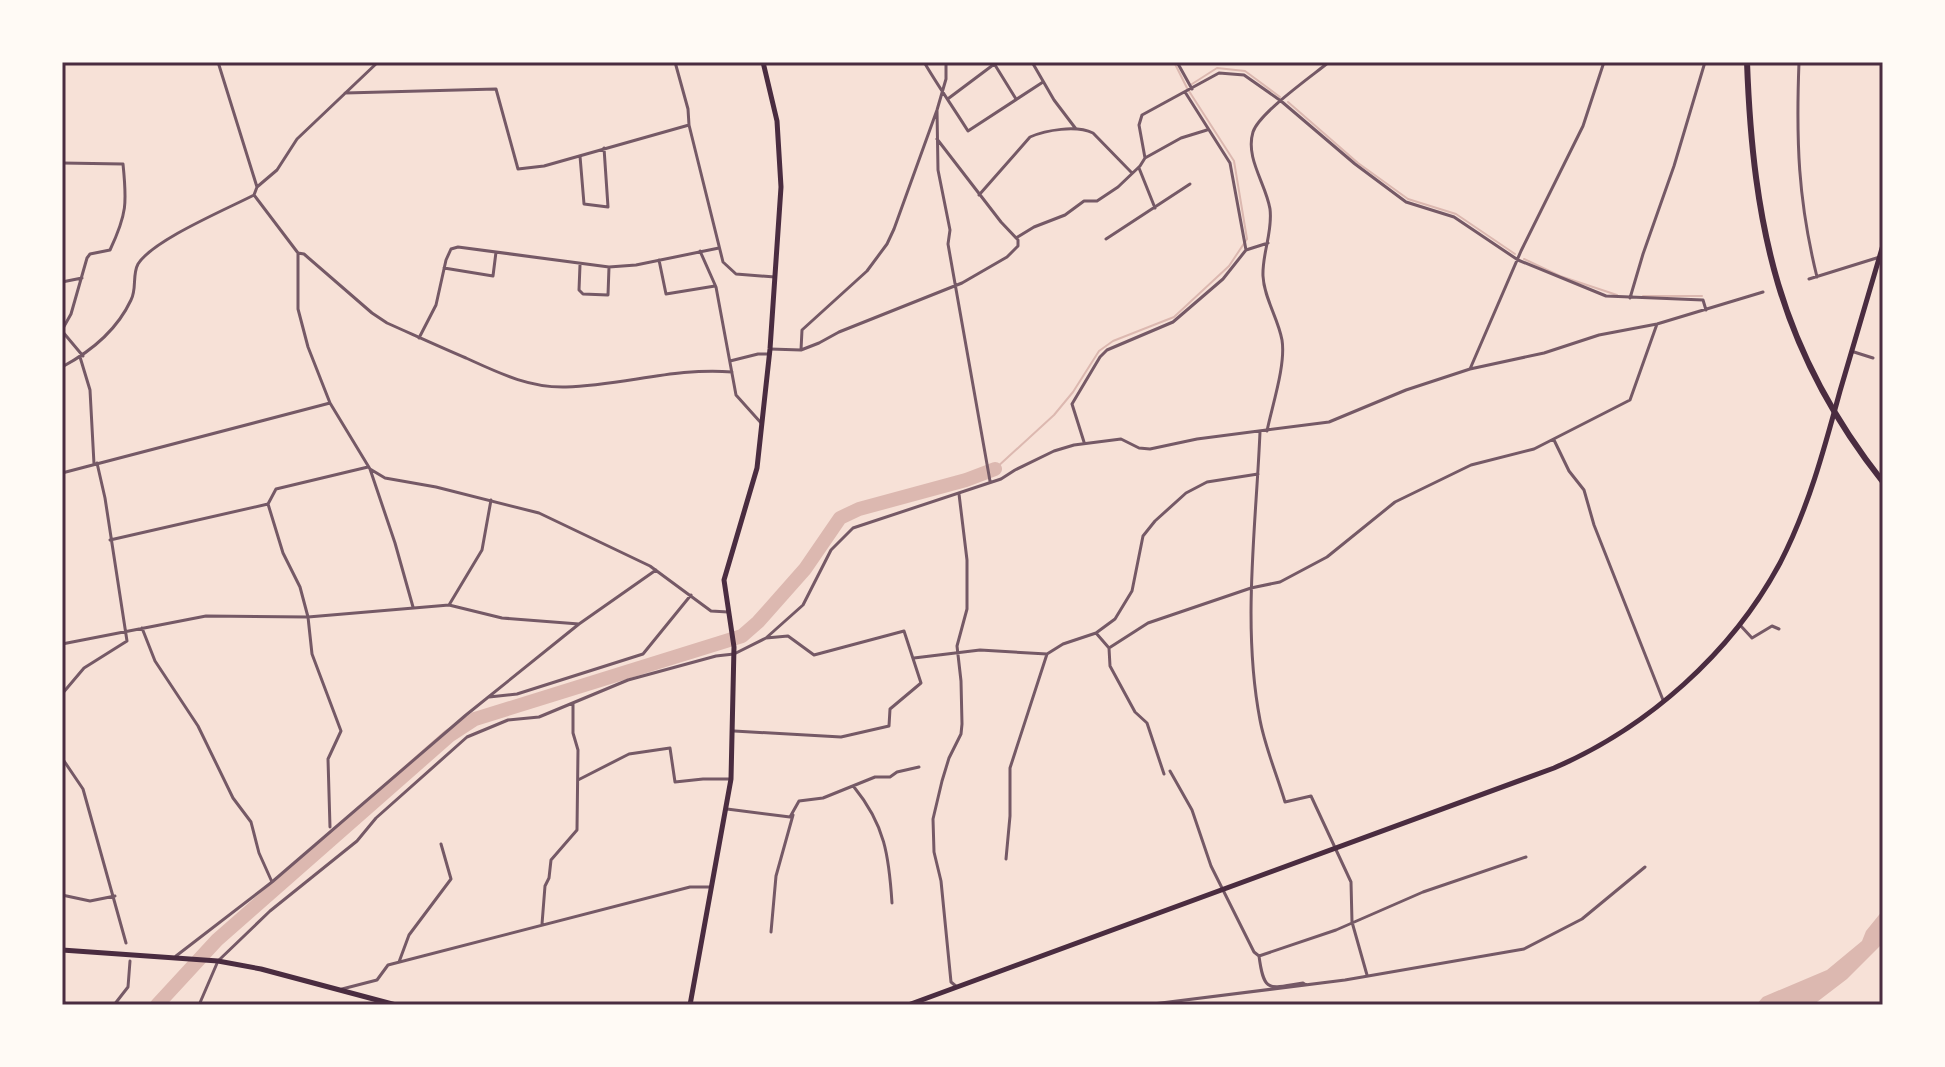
<svg xmlns="http://www.w3.org/2000/svg" width="1945" height="1067" font-family="'Exo 2',sans-serif">
<style>
.water{fill:#dcb8b0}
.lines{fill:none;stroke-linecap:round;stroke-linejoin:round}
.stream{stroke:#dcb8b0;stroke-width:2}
.river{stroke:#dcb8b0;stroke-width:14}
.minor{stroke:#755966;stroke-width:3}
.secondary{stroke:#4a2c40;stroke-width:5}
.primary{stroke:#4a2c40;stroke-width:5}
.motorway{stroke:#4a2c40;stroke-width:6}
.neatline{fill:none;stroke:#4a2c40;stroke-width:3}
</style>
<rect width="100%" height="100%" fill="#f7e1d7"/>
<path class="water" d="M1883,910V943L1847,979L1813,1005H1756L1763,997L1827,970L1862,941L1866,931Z"/>
<g class="lines">
<path class="stream" d="M1192,84L1217,68L1245,71L1280,97
M1288,102L1358,163L1408,199L1456,214L1515,254
M1524,259L1560,276L1617,295
M1643,296H1702
M995,469L1054,415L1073,392L1099,351L1113,341L1174,317L1229,266L1247,239L1234,161L1187,88L1174,62"/>
<path class="river" d="M157,1005L217,940L449,736L475,719L742,636L758,622L805,569L840,518L859,509L966,480L995,469"/>
<path class="minor" d="M218,62L257,187
M924,62C938,86 953,107 968,131L1043,82
M1032,62L1054,100L1076,129
M1177,62L1192,89
M1799,62C1796,141 1798,200 1817,277
M995,65L1016,99
M345,93L496,89L518,169L544,166L689,125L688,109L675,62
M949,98L997,62
M937,110L938,170L950,230L948,244L990,481
M689,125L723,262L736,274L775,277
M580,156L584,204L608,207L604,148
M1145,158L1181,138L1207,130
M62,163L123,164C127,203 127,214 110,250L90,254L87,258L71,314L62,330
M1139,168L1155,208
M254,195L298,253V309L308,347L330,403L370,469L385,478L436,487L539,513L650,566L711,611L728,612
M979,195L1030,137C1046,130 1076,125 1093,133L1132,173
M1016,238L1034,227L1065,215L1084,201H1097L1118,187L1140,166L1145,158L1139,125L1142,115L1219,73L1244,75L1281,101L1355,164L1406,202L1454,217L1518,260L1606,296L1703,300L1706,310
M1106,239L1190,184
M1246,250L1268,243
M700,251L716,287L736,395L762,424
M298,253L304,254L372,313L387,323C414,335 440,347 466,358C499,373 529,388 566,387C622,386 675,367 732,372
M659,260L666,294L715,286
M580,265L579,290L583,294L608,295L609,267
M444,268L493,276L496,252
M1809,279L1883,256
M62,282L82,278
M1630,298L1643,254L1674,166L1705,62
M62,331L83,356
M419,338L436,305L446,260L451,249L458,247L609,267L636,265L719,248
M770,349L801,350L819,343L839,332L962,283L1007,257L1018,246V240L1001,222L937,139
M801,350L802,330L867,271L887,244L894,229L937,110L946,79V62
M1854,352L1873,358
M80,357L90,390L94,464
M730,361L758,354H770
M62,367C90,352 117,330 131,300C137,289 132,275 138,264C153,240 227,209 254,195L257,187L277,170L297,139L378,62
M1470,369L1521,251L1583,126L1604,62
M1267,431C1272,406 1286,365 1282,340C1278,318 1264,298 1263,276C1262,253 1273,232 1270,209C1266,184 1245,158 1253,132C1259,113 1312,76 1329,62
M1260,432C1256,527 1242,626 1260,720C1265,747 1277,775 1285,802L1311,796L1351,882L1352,922L1367,975
M1554,440L1569,471L1584,490L1594,525L1663,700
M1084,442L1072,404L1100,357L1107,350L1173,322L1223,279L1246,250L1230,163L1185,92
M370,469L395,543L413,607
M62,473L330,403
M268,504L276,489L368,467
M110,540L268,504L283,553L300,587L308,617L312,654L341,731L328,759L330,827
M449,605L482,550L491,500
M1740,625L1752,638L1772,626L1779,629
M142,628L155,661L198,726L233,798L251,822L259,853L272,882
M1096,633L1115,619L1132,591L1143,536L1155,521L1186,493L1207,482L1258,474
M62,644L206,616L308,617L449,605L502,618L579,624
M1109,648L1148,623L1251,588L1280,582L1327,557L1395,502L1471,465L1534,449L1630,400L1657,324
M914,658L980,650L1047,654L1063,644L1096,633L1109,648L1110,666L1135,712L1147,723L1164,774
M62,694L84,668L127,641L105,498L97,463
M489,697L517,694L643,654L691,595
M734,731L841,737L889,726L890,709L921,683L904,631L814,655L788,636L766,638
M62,758L83,789L126,943
M1170,771L1192,810L1211,866L1254,952L1259,956L1336,930L1423,892L1526,857
M578,780L629,754L670,748L675,782L703,779H731
M854,787C885,825 889,856 892,903
M727,809L790,817L799,801L823,798L875,777H890L897,772L919,767
M1006,859L1010,816V768L1047,654
M62,895L90,901L115,896
M542,924L545,886L549,878L551,860L577,830L578,750L573,733V704
M771,932L776,876L793,815
M176,956L272,882L466,715L579,624L656,570
M1259,956C1264,994 1269,988 1303,983L1306,985
M399,962L409,935L451,879L441,844
M957,987L951,982L941,881L934,852L933,819L942,781L949,758L961,734L962,724L961,681L957,646L967,609V560L959,494
M342,989L377,980L388,965L690,887H711
M62,1001L67,1005
M114,1005L128,987L130,961
M199,1005L218,961L270,911L357,841L376,818L467,737L508,720L539,717L628,680L716,656L734,654L766,638L803,605L831,550L853,528L1001,479L1015,470L1054,451L1074,445L1121,439L1139,448L1150,449L1197,439L1329,422L1406,390L1470,369L1544,353L1599,335L1657,324L1763,292
M1145,1005L1345,980L1524,949L1582,919L1645,867"/>
<path class="secondary" d="M62,950L218,961L261,969L396,1005
M908,1005L1554,768C1647,728 1732,653 1780,563C1808,509 1824,450 1840,391C1854,342 1869,294 1883,245"/>
<path class="primary" d="M690,1005L731,779L734,647L724,580L757,468L770,349L781,187L777,121L763,62"/>
<path class="motorway" d="M1747,62C1753,226 1779,351 1883,482"/>
</g>
<rect width="1945" height="1067" fill="none" stroke="#fffaf5" stroke-width="128"/>
<rect x="64" y="64" width="1817" height="939" class="neatline"/>
</svg>
